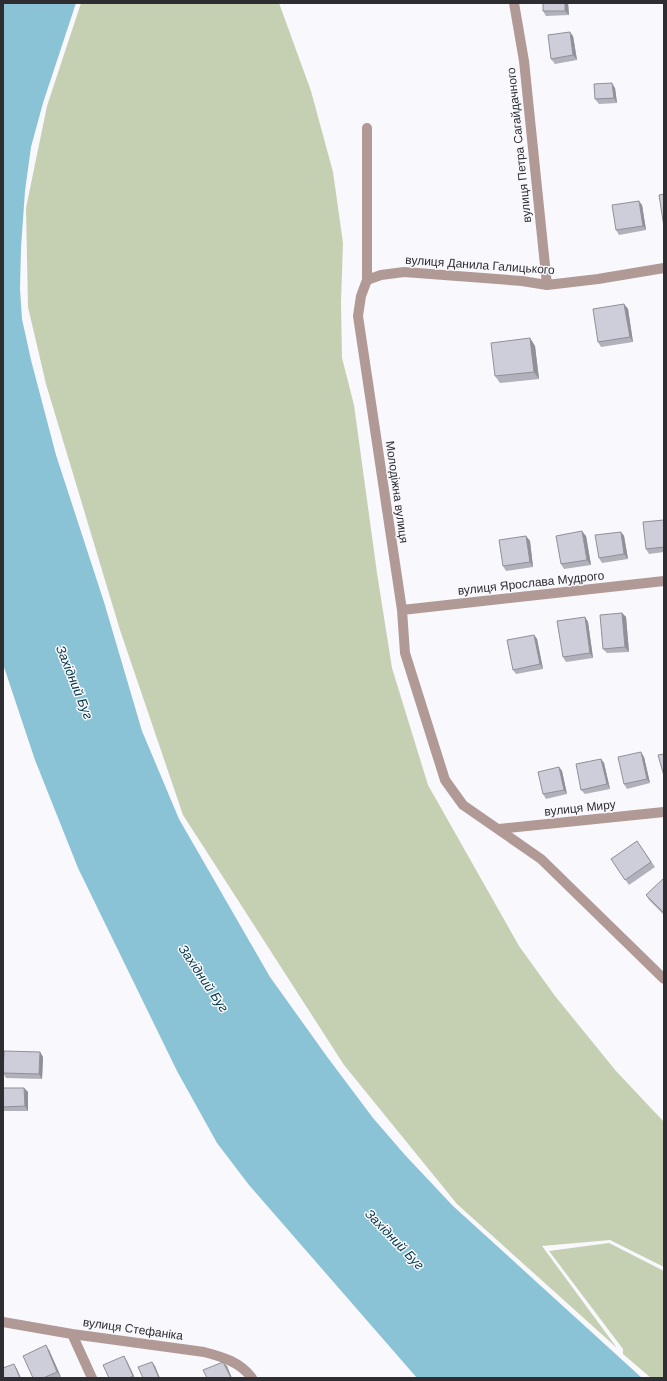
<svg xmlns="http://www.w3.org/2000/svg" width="667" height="1381" font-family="Helvetica,sans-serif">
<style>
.green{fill:#c5d0b3}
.water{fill:#8bc3d6}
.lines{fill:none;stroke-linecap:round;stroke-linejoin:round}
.minor{stroke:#b19a95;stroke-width:10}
.wall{fill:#b0b1bb}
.shaded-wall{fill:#909099}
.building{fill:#cdceda;stroke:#909099}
.labels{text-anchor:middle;stroke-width:3;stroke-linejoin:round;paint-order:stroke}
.street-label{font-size:12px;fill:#2d2d32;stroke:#f8f8fd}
.water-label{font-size:13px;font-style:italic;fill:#013745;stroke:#f8f8fd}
</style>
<rect width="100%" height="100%" fill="#f8f8fd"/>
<path class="green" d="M81,3H279L311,91L333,172L343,243L341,302L342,358L354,405L377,573L392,668L428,785L519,946L555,996L616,1071L664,1122V1267L610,1240L542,1246L617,1348L457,1204L344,1065L183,815L120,630L46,384L28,307L26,208L47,106Z
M609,1243L664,1271V1378H651L623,1354V1349L549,1251Z"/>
<path class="water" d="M3,3H76L43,103L31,147L25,191L21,248L20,289L22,319L31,360L56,455L104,602L142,731L179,819L270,977L328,1058L373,1118L405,1155L453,1206L642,1378H417L249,1185L217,1143L177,1071L78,868L35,760L3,664Z"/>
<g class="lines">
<path class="minor" d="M514,3L524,61L547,285
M367,128V280L361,296L358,316L402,610L405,653L445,780L463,805L541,859L664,979
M367,280L381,275L404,272L522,281L547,285L598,279L664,268
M402,610L664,581
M499,829L664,812
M3,1322L72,1334L204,1352C223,1357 240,1362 252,1378
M72,1334L92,1378"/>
</g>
<path class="wall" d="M568,3L569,15L546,16L543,11Z
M573,36L577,60L555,64L551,59Z
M615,88L617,103L599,104L595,99Z
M642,205L646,230L619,235L616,230Z
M624,304L628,309L633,342L601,347L598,342Z
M530,338L535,346L539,379L500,383L495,376Z
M664,520V552L649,554L646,549Z
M621,532L624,536L628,559L602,563L599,558Z
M526,536L530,541L533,567L506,571L503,566Z
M586,536L591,565L564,569L561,564Z
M622,613L626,617L629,652L607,653L603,649Z
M585,617L588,622L593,658L566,662L563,657Z
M534,635L537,639L543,669L516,674L513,670Z
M644,757L650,783L627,789L624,784Z
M601,759L604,763L610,789L585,794L581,790Z
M559,767L562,771L567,794L546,799L543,794Z
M637,841L655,867L629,885L611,859Z
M664,878V915L649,900L646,895Z
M40,1052L43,1057L42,1079L6,1078L3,1073Z
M3,1088H24L28,1092V1111H3Z
M49,1350L61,1377L58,1378H33Z"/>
<path class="shaded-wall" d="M565,3H568L569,15L565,11Z
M570,32L573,36L577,60L573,55Z
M612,83L615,88L617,103L614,98Z
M639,201L642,205L646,230L643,226Z
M624,304L628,309L633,342L630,337Z
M530,338L535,346L539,379L534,372Z
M582,531L586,536L591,565L587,560Z
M621,532L624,536L628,559L624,554Z
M526,536L530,541L533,567L530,562Z
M622,613L626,617L629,652L625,647Z
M585,617L588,622L593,658L590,653Z
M534,635L537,639L543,669L540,664Z
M641,752L644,757L650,783L647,779Z
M601,759L604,763L610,789L607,784Z
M559,767L562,771L567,794L564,790Z
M40,1052L43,1057L42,1079L39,1074Z
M24,1088L28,1092V1111L25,1106Z
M46,1345L49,1350L61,1377L57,1372Z
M124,1356L127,1361L135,1378H134L133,1376Z
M152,1362L155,1366L160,1378H159Z
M223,1362L227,1366L232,1378H231Z
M14,1364L17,1369L21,1378H20Z"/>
<path class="building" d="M543,3H565V11H543Z
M570,32L573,55L551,59L548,35Z
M612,83L614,98L595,99L594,84Z
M664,194V227L659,195Z
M639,201L643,226L616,230L612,205Z
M624,304L630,337L598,342L593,309Z
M530,338L534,372L495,376L491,343Z
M664,520V547L646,549L643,522Z
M582,531L587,560L561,564L556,536Z
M621,532L624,554L599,558L595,535Z
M526,536L530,562L503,566L499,540Z
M622,613L625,647L603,649L600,615Z
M585,617L590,653L563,657L557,621Z
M534,635L540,664L513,670L507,640Z
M641,752L647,779L624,784L618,757Z
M664,754V776L658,755Z
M601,759L607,784L581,790L576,764Z
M559,767L564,790L543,794L538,772Z
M637,841L651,862L625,880L611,859Z
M664,878V911L663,912L646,895Z
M4,1051L40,1052L39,1074L3,1073Z
M3,1088H24L25,1106L3,1107Z
M46,1345L57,1372L43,1378H33L23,1356Z
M124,1356L133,1376L129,1378H109L103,1365Z
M152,1362L159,1378H143L138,1367Z
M223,1362L231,1378H207L203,1370Z
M14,1364L20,1378H3V1368Z"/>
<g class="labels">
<g class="street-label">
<text transform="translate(519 145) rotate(-96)" y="4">вулиця Петра Сагайдачного</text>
<text transform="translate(480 265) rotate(4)" y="4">вулиця Данила Галицького</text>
<text transform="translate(397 492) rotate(82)" y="4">Молодіжна вулиця</text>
<text transform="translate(531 583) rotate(-6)" y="4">вулиця Ярослава Мудрого</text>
<text transform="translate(580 808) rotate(-6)" y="4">вулиця Миру</text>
<text transform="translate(133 1329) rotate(8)" y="4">вулиця Стефаніка</text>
</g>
<g class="water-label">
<text transform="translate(75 682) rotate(68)" y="5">Західний Буг</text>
<text transform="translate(204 978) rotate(56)" y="5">Західний Буг</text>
<text transform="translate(395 1239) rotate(46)" y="5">Західний Буг</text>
</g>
</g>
<rect width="667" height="1381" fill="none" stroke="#2d2d32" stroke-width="8"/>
</svg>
